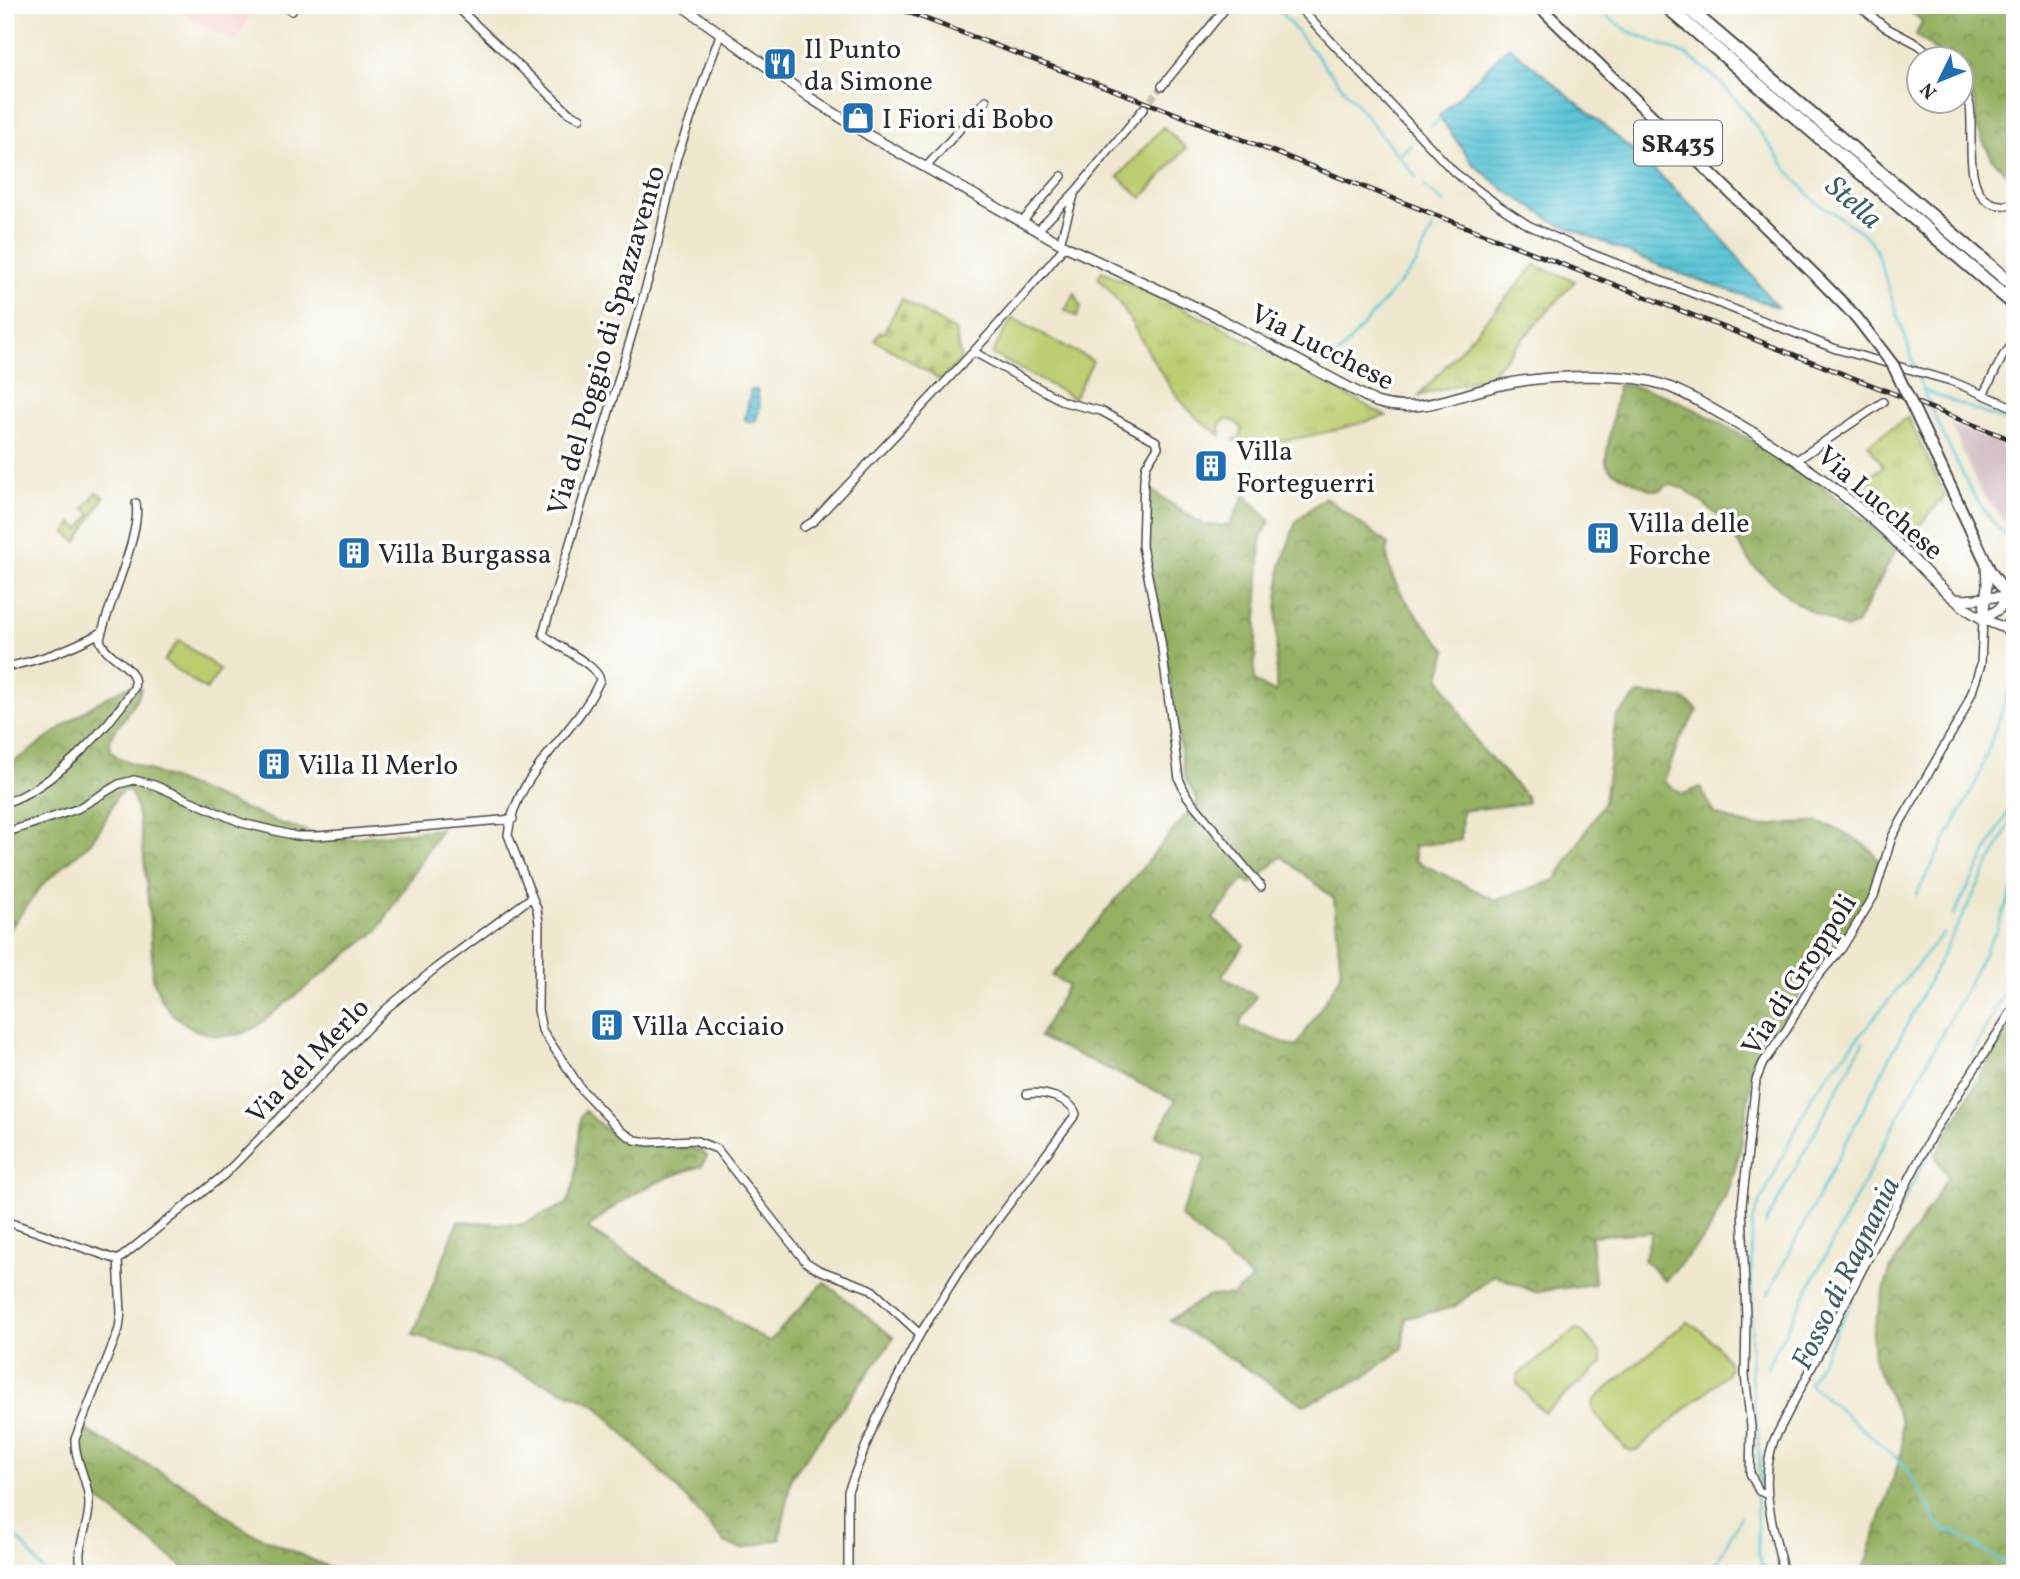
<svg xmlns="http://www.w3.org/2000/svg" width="2020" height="1579" font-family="Vollkorn,serif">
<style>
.built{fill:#f7d0ca}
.industrial{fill:#d2bec2}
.grass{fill:url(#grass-tufts);stroke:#737c4e;stroke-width:2}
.forest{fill:url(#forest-crowns);stroke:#606e46;stroke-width:2;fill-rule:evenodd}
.cemetery{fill:url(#cemetery-stones);stroke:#737c4e;stroke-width:2}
.pitch{fill:#bbcd70;stroke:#737c4e;stroke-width:2}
.water{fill:url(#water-rules);stroke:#437880;stroke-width:2}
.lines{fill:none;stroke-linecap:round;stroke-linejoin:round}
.stream{stroke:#5bc5d6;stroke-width:2.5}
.minor-tunnel{stroke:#c8c2ae;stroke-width:7;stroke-dasharray:7 3.5;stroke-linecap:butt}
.minor-casing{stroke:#484744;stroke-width:10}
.tertiary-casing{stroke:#484744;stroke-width:12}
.primary-casing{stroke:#484744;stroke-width:14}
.motorway-casing{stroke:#484744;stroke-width:16}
.minor{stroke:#fff;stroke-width:7}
.tertiary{stroke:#fff;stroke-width:9}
.primary{stroke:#fff;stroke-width:10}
.motorway{stroke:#fff;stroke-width:12}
.rail-casing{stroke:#2b2b2b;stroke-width:5}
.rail{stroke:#fff;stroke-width:2.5;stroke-dasharray:8;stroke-linecap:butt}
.primary-bridge-casing{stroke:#484744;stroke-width:14;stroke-linecap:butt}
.primary-bridge{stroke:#fff;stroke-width:10}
.labels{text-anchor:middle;stroke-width:7;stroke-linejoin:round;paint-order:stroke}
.shield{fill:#fff;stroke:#6b6b6b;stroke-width:2}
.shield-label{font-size:26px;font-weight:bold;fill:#2b2b2b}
.poi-label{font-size:28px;fill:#2b2b2b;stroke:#fff;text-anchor:start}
.street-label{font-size:28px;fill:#2b2b2b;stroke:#fff}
.water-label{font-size:30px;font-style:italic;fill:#3c6167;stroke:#fff}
</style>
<defs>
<pattern id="grass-tufts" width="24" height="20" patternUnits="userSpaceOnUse" patternTransform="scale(1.75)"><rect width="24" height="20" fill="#bbcd70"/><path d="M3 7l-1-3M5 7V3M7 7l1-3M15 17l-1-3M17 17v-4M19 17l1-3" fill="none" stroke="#a1b061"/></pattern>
<pattern id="forest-crowns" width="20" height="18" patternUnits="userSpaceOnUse" patternTransform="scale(1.75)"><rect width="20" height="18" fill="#94b062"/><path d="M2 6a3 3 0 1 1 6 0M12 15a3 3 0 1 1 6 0" fill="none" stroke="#798f51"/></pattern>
<pattern id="cemetery-stones" width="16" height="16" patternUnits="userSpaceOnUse" patternTransform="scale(1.75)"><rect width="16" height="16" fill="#bbcd70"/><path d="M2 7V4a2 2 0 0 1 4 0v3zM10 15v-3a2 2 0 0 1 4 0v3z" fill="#a1b061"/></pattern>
<pattern id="water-rules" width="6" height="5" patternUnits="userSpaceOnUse" patternTransform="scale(1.75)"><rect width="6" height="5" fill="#5bc5d6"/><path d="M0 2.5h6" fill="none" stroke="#4fa9b8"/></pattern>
</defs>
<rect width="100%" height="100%" fill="#fff"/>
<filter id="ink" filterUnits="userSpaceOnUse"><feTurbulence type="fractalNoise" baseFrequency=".0143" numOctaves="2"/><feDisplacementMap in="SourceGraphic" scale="14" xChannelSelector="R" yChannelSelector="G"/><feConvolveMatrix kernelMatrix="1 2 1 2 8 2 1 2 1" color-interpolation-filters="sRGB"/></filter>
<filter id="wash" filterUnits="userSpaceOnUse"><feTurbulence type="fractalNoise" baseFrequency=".00686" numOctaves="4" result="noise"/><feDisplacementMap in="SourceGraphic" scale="28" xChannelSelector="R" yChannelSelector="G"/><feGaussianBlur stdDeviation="1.57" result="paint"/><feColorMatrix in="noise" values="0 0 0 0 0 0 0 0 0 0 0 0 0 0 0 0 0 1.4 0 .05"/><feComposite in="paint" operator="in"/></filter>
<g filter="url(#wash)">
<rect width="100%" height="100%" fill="#efe8cf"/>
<path class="built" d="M185,5H255L236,42L181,14Z"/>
<path class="industrial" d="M1951,425L2015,450V533L1980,491Z"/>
<path class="grass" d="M1535,265L1575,281L1490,375L1419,396Z
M1102,271L1220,326L1386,416C1341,428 1279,449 1234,440L1241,436L1242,428L1236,422L1226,419L1220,424L1221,435C1162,403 1143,324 1098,277Z
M1075,293L1081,307L1077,317L1065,310Z
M1908,417L1945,496L1906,541L1878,514L1846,488L1851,483L1856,488L1883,466L1868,444Z
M96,492L104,497L77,542L66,533L72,523L80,529L91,514L84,508Z"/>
<path class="forest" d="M1908,5H2015V182L1993,160L1983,141L1977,127L1975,103L1961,78L1960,60L1945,59L1916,35L1922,21L1910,11Z
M1618,385C1657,387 1688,405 1722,424C1785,458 1846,499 1896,550L1856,625L1846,629L1796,603L1753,566L1722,519L1685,489L1669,484L1659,490H1651L1610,470L1606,462V457Z
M1148,488L1203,525H1229L1245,495L1270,521L1261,538L1254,681L1276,693L1277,610L1281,566L1296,521L1325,497L1388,544C1381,581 1424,623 1447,650L1440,678L1480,747L1526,796L1527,803L1462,811L1461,840L1414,846L1416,861L1495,900L1555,880L1604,802L1616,718L1638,694L1683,698L1698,710L1679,741L1664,782L1683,794L1700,787L1715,814C1728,818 1743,826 1756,826C1775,827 1802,819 1820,823C1835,827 1873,845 1877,860C1884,894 1830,950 1812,975C1792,1004 1775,1037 1756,1067L1751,1082L1741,1146L1730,1187L1709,1232L1665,1281L1644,1260L1652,1232L1591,1236L1595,1284L1535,1292L1494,1275L1454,1307L1406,1318L1402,1349L1362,1379L1304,1405L1170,1320L1208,1296L1233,1295L1252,1279L1180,1216L1206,1157L1156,1136L1176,1100L1039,1037L1068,985L1052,976L1198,801L1185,778L1166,653L1148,557ZM1282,856L1334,899L1341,975L1296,1047L1239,1026L1256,996L1222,976L1244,945L1213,919L1244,879L1251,884Z
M132,685L141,688L139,695L110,739V750L117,757L280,823L330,838H351L441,829L378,930L256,1027L239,1035L216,1036L195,1030L172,1014L161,999L153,979C152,951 144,804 129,791L125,790L116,797L102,827L88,845L44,883L5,935V767C49,741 85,704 132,685Z
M2015,1014V1574H1862L1902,1451L1901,1421L1874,1362L1872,1333L1890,1270L1948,1177L1935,1156Z
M585,1111C597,1121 613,1138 628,1143C648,1150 695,1140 707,1156L702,1166C661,1177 618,1199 588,1229L769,1342L824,1282L894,1338L791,1478L780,1539L742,1549L726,1544L682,1494L595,1404L500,1364L413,1335L458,1221L520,1225L567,1204L575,1180L581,1116Z
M83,1429L192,1489L245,1530L344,1574H192L95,1497L82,1463L79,1444Z"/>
<path class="cemetery" d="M902,299L955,331L961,359L941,380L875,340L880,332L883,333Z"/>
<path class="pitch" d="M1163,127L1186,148L1142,198L1118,177Z
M1012,318L1093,361L1074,398L992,354Z
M179,640L220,670L206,690L164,661Z
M1686,1322C1697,1323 1724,1352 1728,1363C1730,1368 1728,1370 1726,1375L1638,1449L1632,1451L1626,1449L1594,1413L1592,1407L1593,1401Z
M1576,1329C1587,1333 1601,1351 1603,1363L1544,1413L1517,1383V1376Z"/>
<path class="water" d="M1509,46C1574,101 1642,155 1702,216C1729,244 1752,276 1777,307L1673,271L1555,222L1506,191L1473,164L1439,116Z
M751,390H757L760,407L756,420L751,423L746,421L745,418Z"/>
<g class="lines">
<path class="stream" d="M1275,5L1416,177
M1589,5L1630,32L1689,56L1719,81L1738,102L1790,173L1815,201L1853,226L1868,238L1876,250L1922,388L1938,424L1971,491L1992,521L2015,545
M1432,126L1441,119
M1399,155L1411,144
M1424,186L1444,203
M1330,364L1416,264L1433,228
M1923,390L2015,425
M1916,895L1978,779L2015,672
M1953,916L2015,798
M1976,1065L1972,1055L2015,970
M1946,1119L1809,1384L1899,1460L1910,1473L1937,1523L1945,1530L1956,1533L1992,1556L2015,1566
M1765,1225L1863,1042
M1768,1294L2015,814
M1767,1367L1997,929L2015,883
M1760,1484L1759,1442L1751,1377L1752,1220L1814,1092L1943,933
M1756,1495L1758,1553L1765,1574
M5,1528L23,1544L46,1574
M1711,1574L1741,1516"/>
</g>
</g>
<g filter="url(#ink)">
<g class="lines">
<path class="minor-tunnel" d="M1144,108L1162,86"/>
<defs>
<path id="minor" d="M284,5L292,11
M455,5L569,113L580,118
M1297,5L1454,172L1499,206L1528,225L1587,252L1836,349L1951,381L2015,408
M1858,5L1885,27L1919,45L1938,60
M721,32L677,157L654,260L543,634C555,646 598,665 600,680C576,735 515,772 508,835L537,909L539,923L538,1010L542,1030L582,1090L621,1131L635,1140L649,1142L694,1140L717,1149L806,1262L819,1270L871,1289L920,1334
M1162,86L1228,5
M1960,86C1965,92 1969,99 1970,106C1975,137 1957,216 2015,204
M926,167L986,100
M1022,222L1062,176
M1038,230L1076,191L1144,108
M1060,243L1074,195
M974,352L1064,402L1101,411L1156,441L1158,447L1146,466L1144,479L1142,546L1161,641L1179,779L1187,796L1261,887
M1984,393L2003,356L2015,341
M1797,460L1883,402
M804,527L814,521C899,430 987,342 1065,246
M5,667C39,661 72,648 102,632
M5,803C54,786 106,731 134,688C140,666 106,659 100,640C107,606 142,533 136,503
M5,830H14L77,809L119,784L134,780L154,785L242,823L296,836H318L513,819
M5,1221L118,1260
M118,1260L225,1174L386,1009L437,967L532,897
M1766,1494L1759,1491L1750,1473L1751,1427L1745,1375L1746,1319L1742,1205L1756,1080L1763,1063L1787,1029L1813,982L1842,948L1874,896L1892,837L1962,715L1972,692L1981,664L1983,619
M84,1574C72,1550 90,1528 89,1503C89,1481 74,1461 75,1439L119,1329L121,1312L118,1260
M848,1574V1491L876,1420L920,1334L958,1273L1076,1114C1071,1098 1041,1091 1027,1094
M1784,1574C1774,1529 1758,1485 1774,1440L1933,1133L2015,1006"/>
<path id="tertiary" d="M681,5L809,97L868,135L1065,246L1215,316L1376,402C1421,416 1461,393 1505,384C1543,376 1620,372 1657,383C1679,389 1700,402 1719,413C1778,445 1833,484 1883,529C1911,555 1940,591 1971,612C1984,621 2000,626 2015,632
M1956,599C1974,602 1989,595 2007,597L1999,609L1983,619
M1983,619L1987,585L1986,564"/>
<path id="primary" d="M1538,5L1819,279
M1968,524L1990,571L2015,606"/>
<path id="motorway" d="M1665,5L2015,305
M1684,5L2015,287"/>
</defs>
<use href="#minor" class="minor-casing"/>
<use href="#tertiary" class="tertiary-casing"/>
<use href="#primary" class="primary-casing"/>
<use href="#motorway" class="motorway-casing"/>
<use href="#minor" class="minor"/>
<use href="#tertiary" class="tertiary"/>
<use href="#primary" class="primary"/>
<use href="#motorway" class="motorway"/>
<defs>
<path id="rail" d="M889,5L1169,111L2015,441"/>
</defs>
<use href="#rail" class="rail-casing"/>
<use href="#rail" class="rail"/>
<defs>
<path id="primary-bridge" d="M1819,279L1857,318L1893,365L1968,524"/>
</defs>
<use href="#primary-bridge" class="primary-bridge-casing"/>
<use href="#primary-bridge" class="primary-bridge"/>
</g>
</g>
<defs>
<symbol id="restaurant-square" viewBox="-11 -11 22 22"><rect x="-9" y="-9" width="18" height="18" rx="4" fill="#1f6fb2" stroke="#fff"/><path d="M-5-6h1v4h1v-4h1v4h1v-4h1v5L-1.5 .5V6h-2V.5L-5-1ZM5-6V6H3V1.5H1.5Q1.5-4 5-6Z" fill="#fff"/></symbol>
<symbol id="shop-square" viewBox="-11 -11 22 22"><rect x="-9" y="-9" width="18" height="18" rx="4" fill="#1f6fb2" stroke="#fff"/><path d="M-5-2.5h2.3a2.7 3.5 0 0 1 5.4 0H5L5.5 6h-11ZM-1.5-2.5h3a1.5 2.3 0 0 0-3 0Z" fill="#fff"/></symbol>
<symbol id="building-square" viewBox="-11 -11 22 22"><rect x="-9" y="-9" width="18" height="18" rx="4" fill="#1f6fb2" stroke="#fff"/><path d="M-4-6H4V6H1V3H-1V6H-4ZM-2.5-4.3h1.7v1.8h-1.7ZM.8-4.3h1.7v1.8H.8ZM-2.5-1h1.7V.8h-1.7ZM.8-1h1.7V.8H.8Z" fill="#fff"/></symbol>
</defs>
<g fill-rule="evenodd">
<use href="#restaurant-square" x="761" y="45" width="38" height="38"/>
<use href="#shop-square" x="839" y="99" width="38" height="38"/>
<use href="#building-square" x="1192" y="447" width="38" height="38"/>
<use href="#building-square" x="1584" y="519" width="38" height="38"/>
<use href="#building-square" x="335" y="534" width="38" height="38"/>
<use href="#building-square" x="255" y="745" width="38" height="38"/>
<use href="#building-square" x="588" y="1006" width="38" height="38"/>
</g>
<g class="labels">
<rect class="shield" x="1634" y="120.5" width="88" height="45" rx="5"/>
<g class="shield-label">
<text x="1678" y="152">SR435</text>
</g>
<g class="poi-label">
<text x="804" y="58">Il Punto<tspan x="804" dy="32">da Simone</tspan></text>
<text x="882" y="128">I Fiori di Bobo</text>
<text x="1236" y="460">Villa<tspan x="1236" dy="32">Forteguerri</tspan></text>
<text x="1628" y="532">Villa delle<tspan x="1628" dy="32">Forche</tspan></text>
<text x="378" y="563">Villa Burgassa</text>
<text x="298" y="774">Villa Il Merlo</text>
<text x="632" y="1035">Villa Acciaio</text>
</g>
<g class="street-label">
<text transform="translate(605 340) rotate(-74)" y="10">Via del Poggio di Spazzavento</text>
<text transform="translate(1323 346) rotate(27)" y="10">Via Lucchese</text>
<text transform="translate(1881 502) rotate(41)" y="10">Via Lucchese</text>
<text transform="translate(1798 974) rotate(-57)" y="10">Via di Groppoli</text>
<text transform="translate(307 1060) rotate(-46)" y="10">Via del Merlo</text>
</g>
<g class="water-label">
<text transform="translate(1854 202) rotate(41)" y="10">Stella</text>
<text transform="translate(1845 1273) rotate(-64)" y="10">Fosso di Ragnania</text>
</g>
</g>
<rect width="2020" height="1579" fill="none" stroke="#fff" stroke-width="28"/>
<g transform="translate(1940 80) rotate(227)"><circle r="33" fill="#ffffff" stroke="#aaaaaa" stroke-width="2"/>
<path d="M0-5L12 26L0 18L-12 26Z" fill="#1f6fb2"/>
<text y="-10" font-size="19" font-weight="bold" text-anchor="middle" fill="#2b2b2b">N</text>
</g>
</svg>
